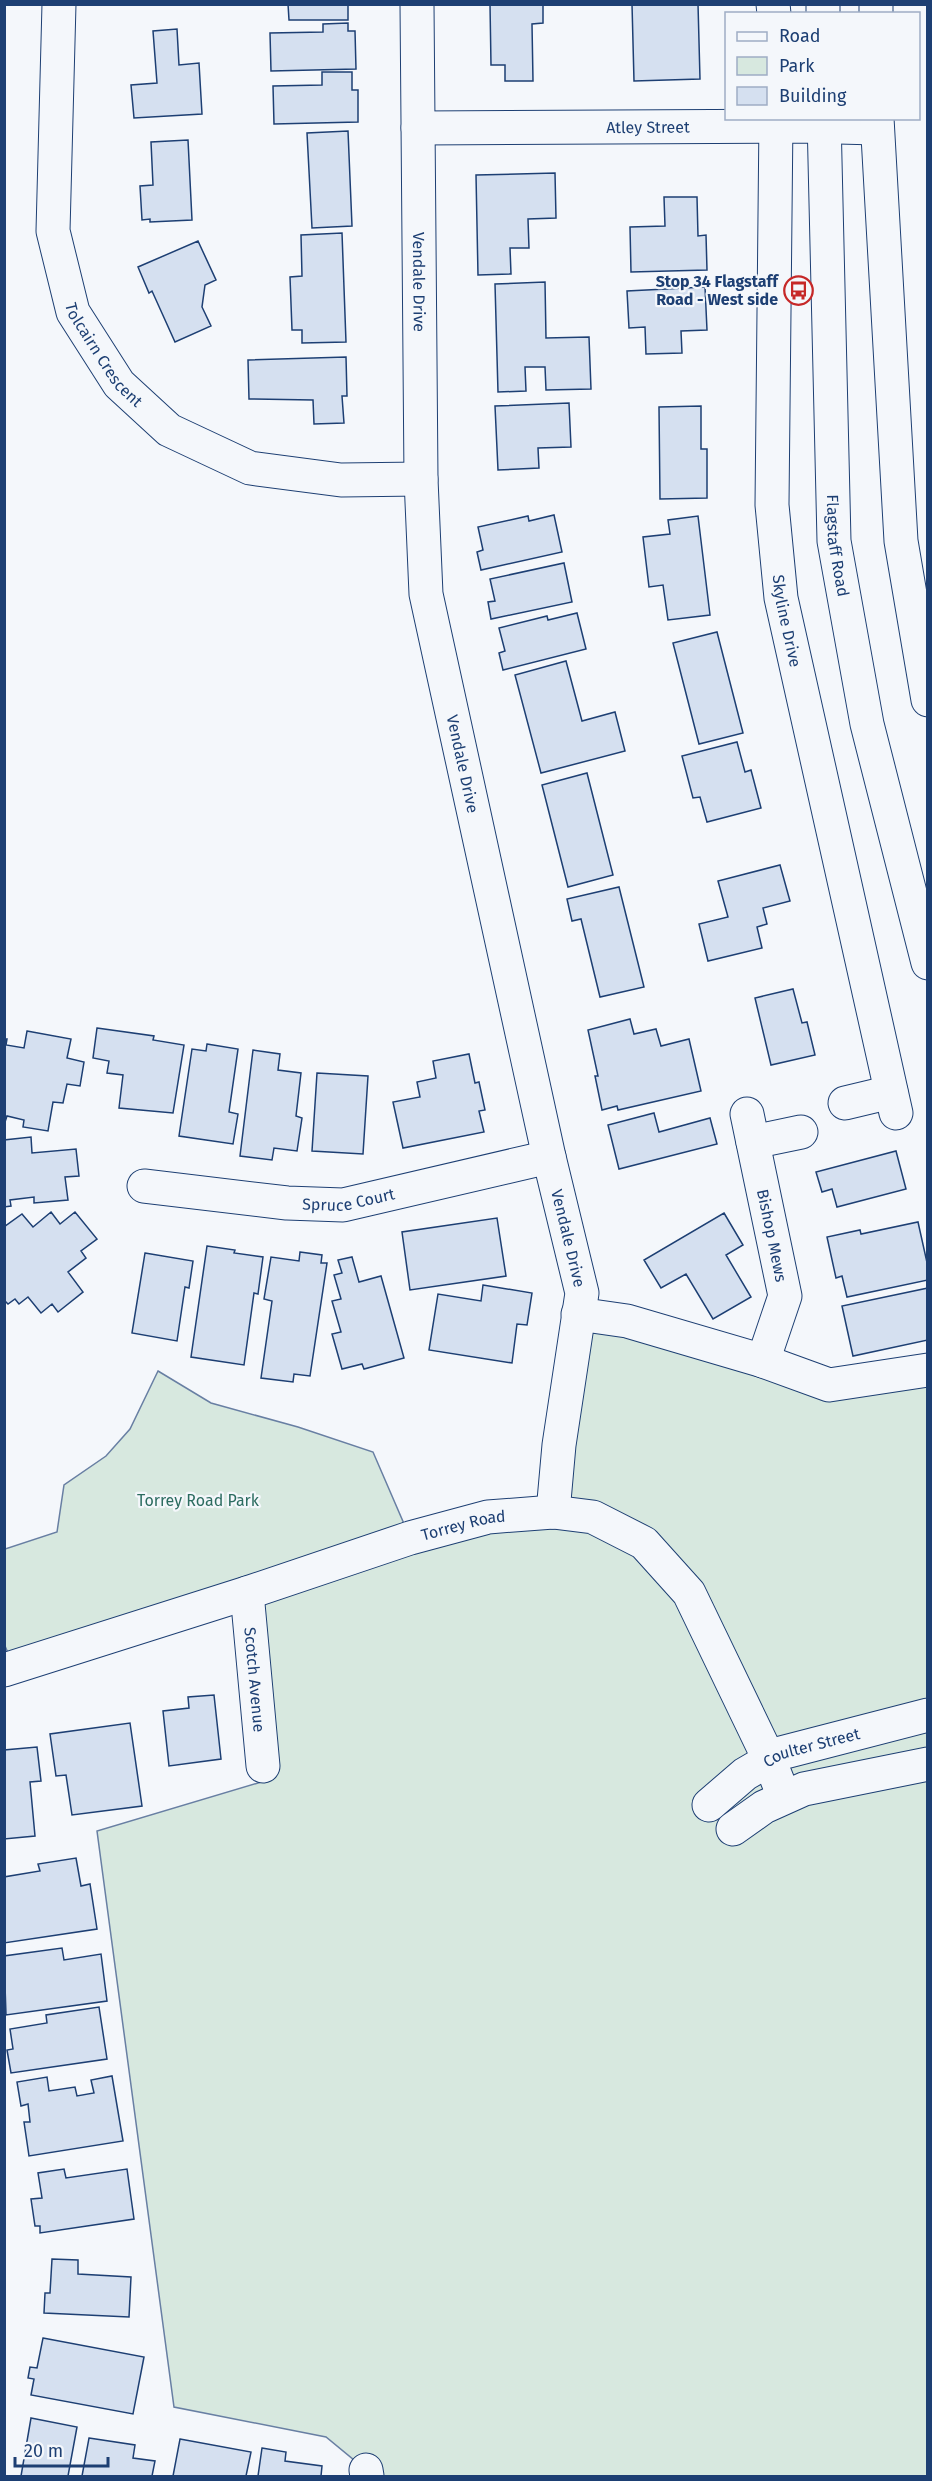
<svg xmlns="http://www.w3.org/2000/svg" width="932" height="2481" font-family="'Fira Sans',sans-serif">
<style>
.green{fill:#d7e8df;stroke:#687fa3;stroke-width:1.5}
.building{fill:#d5e0f0;stroke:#1d3f73;stroke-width:1.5}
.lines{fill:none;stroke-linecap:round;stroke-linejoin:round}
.minor-casing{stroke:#1d3f73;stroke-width:35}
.major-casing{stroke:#1d3f73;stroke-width:35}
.minor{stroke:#f4f7fb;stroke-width:33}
.major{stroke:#f4f7fb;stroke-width:33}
.labels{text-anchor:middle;stroke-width:4.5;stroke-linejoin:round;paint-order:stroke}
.street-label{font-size:16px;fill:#1d3f73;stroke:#f4f7fb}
.poi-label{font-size:16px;font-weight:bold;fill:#1d3f73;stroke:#f4f7fb;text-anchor:end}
.park-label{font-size:16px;fill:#2c6c60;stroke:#f4f7fb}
</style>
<rect width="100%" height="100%" fill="#f4f7fb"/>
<path class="green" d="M578,1314L829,1385L927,1374V2476H367L366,2470L326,2437L174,2407L97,1831L268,1780L247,1593L553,1512Z
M158,1371L211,1403L298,1427L373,1452L408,1533L12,1662L5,1646V1549L57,1532L64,1485L106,1456L130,1429Z"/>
<path class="building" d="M288,4H348V20H289Z
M490,4H543V23L532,24L533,81H505V65H491Z
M632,4H698L700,79L634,81Z
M348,23V31H355L356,69L271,71L270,33L323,32V24Z
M177,29L179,65L199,63L202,114L134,118L131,85L157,83L153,31Z
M322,72H352V90H358V122L274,124L273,86L322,85Z
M348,131L352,226L312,228L307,133Z
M188,140L192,220L150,222V219L142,220L140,186L153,185L151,142Z
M555,173L556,218L528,219L529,248H510L511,274L478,275L476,175Z
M664,197H697L698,236L706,235L707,270L631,272L630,227L665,226Z
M342,233L346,342L302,343V330H292L290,277L302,276L301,235Z
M198,241L216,280L205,285L202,307L211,326L175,342L152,291L149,293L138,267Z
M545,282L546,338L589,337L591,389L546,390L545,367H525L526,391L498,392L495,284Z
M705,287L707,330L681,331L682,353L646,354L645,327L629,328L627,291Z
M346,357L347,396H342L344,423L314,424L313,400L249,399L248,360Z
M569,403L571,447L538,448L539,468L498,470L495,406Z
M701,406V449H707V498L660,499L659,407Z
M554,515L562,552L481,570L477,552L483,550L478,527L528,516L529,521Z
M698,516L710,615L668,620L663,585L649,587L643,537L670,534L668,520Z
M564,563L572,602L491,619L488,602L495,601L490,579Z
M577,613L586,649L503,670L499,653L505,651L499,628L547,616L548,620Z
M717,632L743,733L699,744L673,643Z
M566,661L582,721L615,712L625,751L541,773L515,675Z
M737,742L745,772L751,770L761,808L707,822L700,797L693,798L682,756Z
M587,773L613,875L568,887L542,785Z
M780,865L790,901L763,908L767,924L757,927L762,948L708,961L699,924L728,917L718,881Z
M619,887L644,987L600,997L581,919L572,921L567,899Z
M793,989L802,1023L807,1022L815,1055L771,1065L755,998Z
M630,1019L634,1034L656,1029L661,1046L689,1039L701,1091L618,1110L617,1106L602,1110L595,1076H598L588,1030Z
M97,1028L154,1036L153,1040L184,1045L173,1113L119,1108L123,1075L107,1073L109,1061L93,1058Z
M27,1031L71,1039L67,1058L84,1062L80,1086L67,1084L63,1103L53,1102L48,1131L23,1127L24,1120L7,1116L4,1125V1039H7L6,1045L24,1048Z
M207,1044L238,1049L229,1112L238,1114L233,1144L179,1136L192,1049L206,1051Z
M253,1050L280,1054L278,1070L301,1073L296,1116L302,1118L297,1151L274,1148L272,1160L240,1156Z
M469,1054L475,1083L479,1082L485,1110L479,1111L484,1132L403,1148L393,1102L420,1097L417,1082L436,1078L433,1061Z
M317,1073L368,1076L363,1154L312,1151Z
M654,1113L659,1132L710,1118L717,1144L619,1169L608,1125Z
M31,1137L32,1153L76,1149L79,1176L65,1177L68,1200L34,1203V1197L10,1200L11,1206L4,1207V1140Z
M896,1151L906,1189L837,1207L832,1189L822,1192L816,1172Z
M51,1212L60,1224L75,1212L97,1239L81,1251L86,1258L68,1272L83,1292L58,1312L52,1304L41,1313L28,1297L19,1304L15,1299L8,1304L4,1300V1227L22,1214L33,1227Z
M724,1213L743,1245L726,1255L751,1297L713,1319L686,1274L661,1288L644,1260Z
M497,1218L506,1276L410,1290L402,1232Z
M918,1222L928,1267V1280L847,1297L842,1276L836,1278L827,1237L860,1230L861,1234Z
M207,1246L235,1250L234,1253L263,1257L258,1294L254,1293L244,1365L191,1357Z
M300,1252L322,1255L321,1263H327L310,1376L294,1374L293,1382L261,1378L272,1301L264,1299L271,1257L299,1261Z
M145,1253L193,1261L189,1288L185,1287L177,1341L132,1333Z
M352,1257L359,1282L381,1276L404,1358L364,1369L362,1364L342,1369L332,1334L341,1332L332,1301L341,1299L334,1275L342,1273L338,1260Z
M483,1285L532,1293L527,1325L517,1324L512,1363L429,1350L438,1294L481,1301Z
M928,1288V1340L853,1356L842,1306Z
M214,1695L221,1759L169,1766L163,1711L189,1708L188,1697Z
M130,1723L142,1806L72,1815L66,1775L56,1776L50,1734Z
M37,1747L41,1781L30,1782L35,1836L4,1839V1750Z
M76,1858L81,1886L90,1884L97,1929L4,1943V1877L40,1871L38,1864Z
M62,1948L64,1960L101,1954L107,2001L6,2015L4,1956Z
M99,2007L107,2059L11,2073L7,2050L13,2049L10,2029L47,2023L46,2015Z
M112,2076L123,2141L29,2156L24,2122H30L28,2104L21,2106L17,2082L47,2077L49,2091L75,2087L77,2096L94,2093L91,2080Z
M64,2169L66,2178L127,2169L134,2219L40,2233V2226H35L31,2199L42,2198L38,2173Z
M52,2259L78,2260V2274L131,2277L129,2317L44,2313L45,2293H50Z
M43,2338L144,2357L133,2414L31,2395L34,2379L28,2378L30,2367L37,2368Z
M31,2418L77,2427L68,2476H21Z
M89,2438L135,2445L133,2458L155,2461L152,2476H82Z
M180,2439L251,2452L246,2476H173Z
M262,2448L286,2452L285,2461L322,2466L321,2476H258Z"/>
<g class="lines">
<defs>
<g id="minor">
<path id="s1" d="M59,4L53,231L73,312L119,384L169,430L250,468L341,480L421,479"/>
<path id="s2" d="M417,4L421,479L426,594L549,1157L582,1293L559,1445L553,1512"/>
<path d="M773,4L774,14"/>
<path id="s3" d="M776,118L772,505L781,598L896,1113"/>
<path id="s4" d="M418,128L799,126L877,128"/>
<path d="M845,1103L891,1092"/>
<path id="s5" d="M747,1114L785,1296L763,1361"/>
<path d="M753,1142L801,1132"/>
<path id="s6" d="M144,1186L287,1203L343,1205L549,1157"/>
<path d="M578,1314L627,1321L763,1361L829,1385L928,1370"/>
<path id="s7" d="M247,1593L263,1766"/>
<path id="s8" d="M4,1670L247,1593L410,1538L488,1517L553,1512L593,1517L644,1543L689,1593L769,1759L784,1797"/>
<path id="s9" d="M709,1805L745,1774L781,1753L928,1715"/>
<path d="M733,1829L764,1807L804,1789L928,1764"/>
<path d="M366,2470L367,2476"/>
</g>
<g id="major">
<path d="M823,4V14"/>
<path d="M876,4V14"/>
<path id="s10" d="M824,118L834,541L867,724L928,963"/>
<path d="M877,118L901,541L928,700"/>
</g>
</defs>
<use href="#minor" class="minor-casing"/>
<use href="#major" class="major-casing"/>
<use href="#minor" class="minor"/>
<use href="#major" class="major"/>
</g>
<defs>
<symbol id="bus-ring" viewBox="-11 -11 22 22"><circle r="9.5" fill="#f4f7fb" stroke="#c62828" stroke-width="1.5"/><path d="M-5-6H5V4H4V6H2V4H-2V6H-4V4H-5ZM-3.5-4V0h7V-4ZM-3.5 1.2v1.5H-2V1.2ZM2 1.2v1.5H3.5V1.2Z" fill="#c62828"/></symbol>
</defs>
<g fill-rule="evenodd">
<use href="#bus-ring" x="782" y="274" width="33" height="33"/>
</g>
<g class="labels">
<g class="street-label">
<text dy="6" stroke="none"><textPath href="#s4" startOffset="230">Atley Street</textPath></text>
<text dy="6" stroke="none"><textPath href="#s2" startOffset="278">Vendale Drive</textPath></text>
<text dy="6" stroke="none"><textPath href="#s1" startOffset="363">Tolcairn Crescent</textPath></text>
<text dy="6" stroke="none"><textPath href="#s10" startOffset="428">Flagstaff Road</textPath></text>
<text dy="6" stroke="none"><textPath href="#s3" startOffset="504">Skyline Drive</textPath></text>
<text dy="6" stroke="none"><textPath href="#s2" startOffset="764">Vendale Drive</textPath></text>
<text dy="6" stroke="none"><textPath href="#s6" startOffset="206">Spruce Court</textPath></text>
<text dy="6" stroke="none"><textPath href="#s5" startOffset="124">Bishop Mews</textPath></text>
<text dy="6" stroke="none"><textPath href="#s2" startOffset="1250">Vendale Drive</textPath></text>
<text dy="6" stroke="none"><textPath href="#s8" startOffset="482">Torrey Road</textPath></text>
<text dy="6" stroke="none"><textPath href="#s7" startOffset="87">Scotch Avenue</textPath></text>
<text dy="6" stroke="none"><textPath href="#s9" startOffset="120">Coulter Street</textPath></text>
</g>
<g class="poi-label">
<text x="778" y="287">Stop 34 Flagstaff<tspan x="778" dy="18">Road - West side</tspan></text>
</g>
<g class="park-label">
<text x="198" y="1506">Torrey Road Park</text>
</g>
</g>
<rect width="932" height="2481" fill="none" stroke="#1d3f73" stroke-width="12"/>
<rect x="725" y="12" width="195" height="108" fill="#f4f7fb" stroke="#9eadc5" stroke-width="1.5"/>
<rect x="737" y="32" width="30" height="9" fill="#f4f7fb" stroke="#9eadc5" stroke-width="1.5"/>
<text x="779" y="42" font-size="18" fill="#1d3f73">Road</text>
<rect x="737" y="57" width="30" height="18" fill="#d7e8df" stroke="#9eadc5" stroke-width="1.5"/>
<text x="779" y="72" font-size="18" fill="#1d3f73">Park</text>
<rect x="737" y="87" width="30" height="18" fill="#d5e0f0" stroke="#9eadc5" stroke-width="1.5"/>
<text x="779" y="102" font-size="18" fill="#1d3f73">Building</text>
<path d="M15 2457v9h93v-9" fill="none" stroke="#1d3f73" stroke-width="3"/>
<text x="24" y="2457" font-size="18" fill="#1d3f73" stroke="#f4f7fb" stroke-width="4.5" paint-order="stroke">20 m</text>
</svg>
